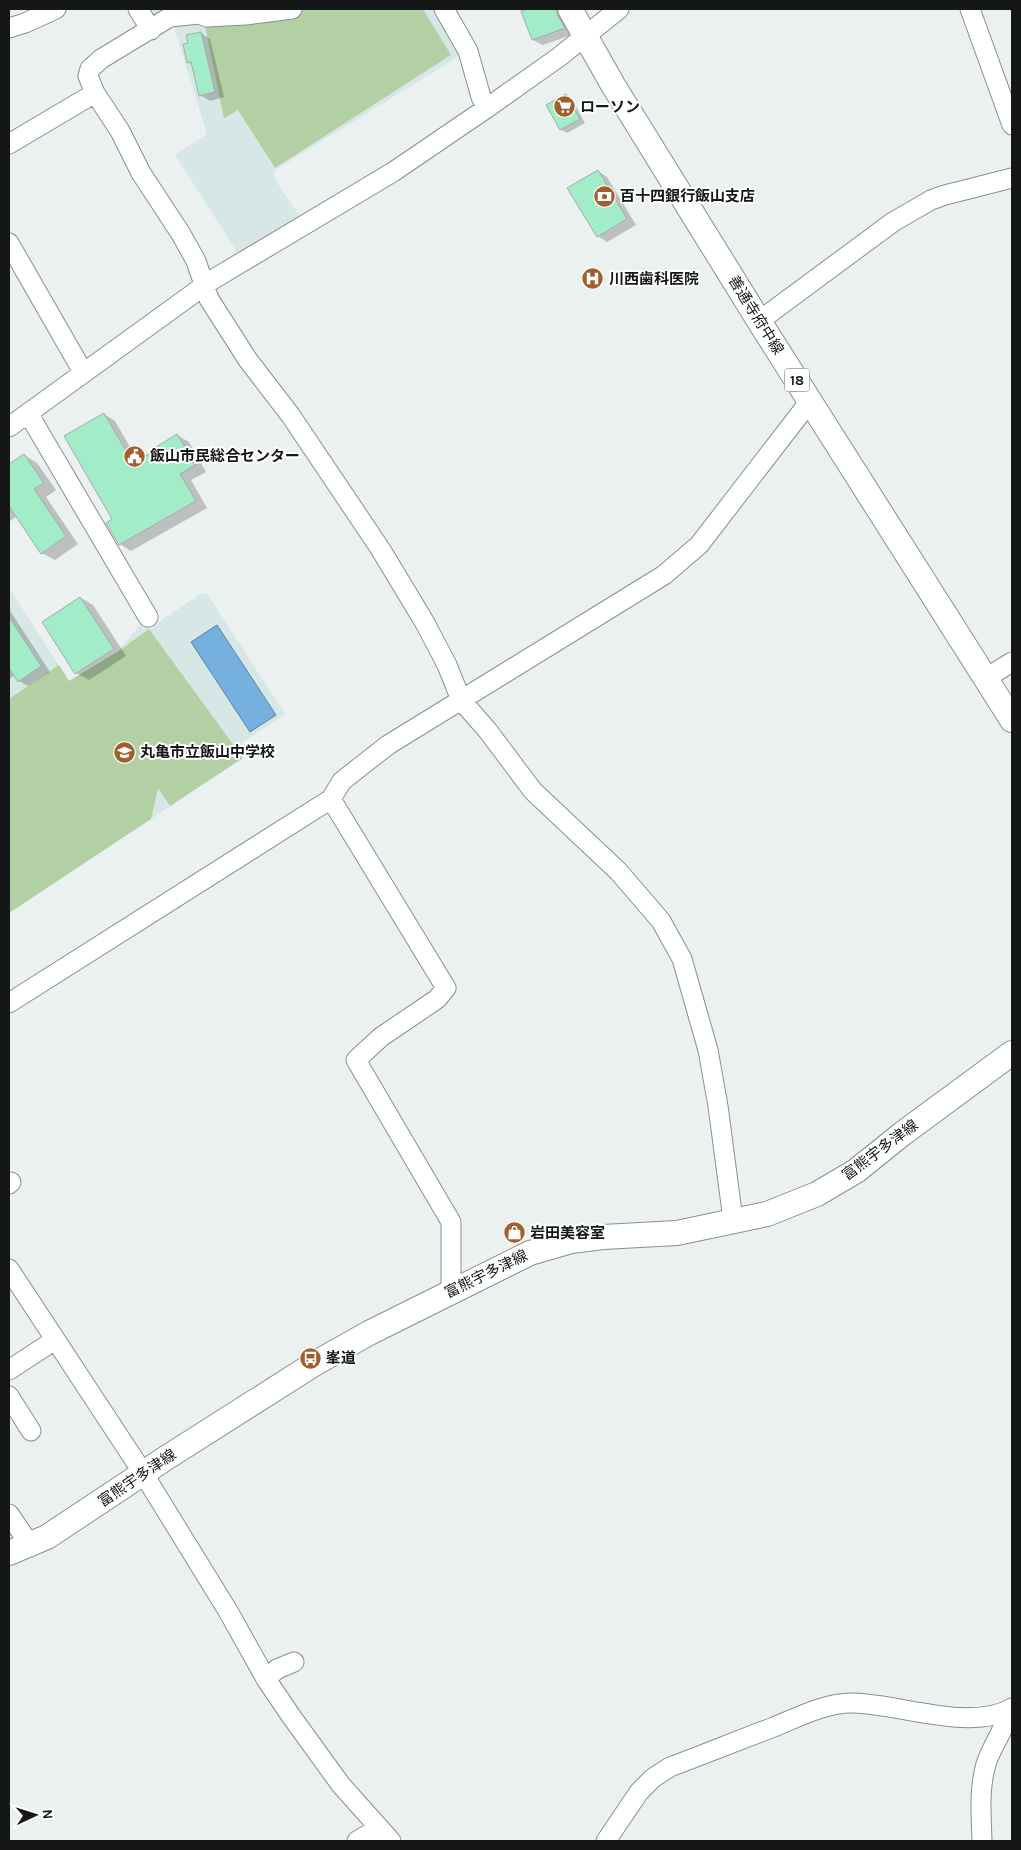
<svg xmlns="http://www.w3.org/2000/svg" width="1021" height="1850" font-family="Karla,'Noto Sans JP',sans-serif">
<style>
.built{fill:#d7e7e5}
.green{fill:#b2d0a4}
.water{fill:#76b0de;stroke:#5982a2}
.shadow{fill:#0003}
.building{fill:#a2edc8;stroke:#a6aba8}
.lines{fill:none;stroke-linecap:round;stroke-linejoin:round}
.minor-casing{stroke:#898f8e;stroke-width:21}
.major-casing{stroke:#898f8e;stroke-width:26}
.minor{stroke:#fff;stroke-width:19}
.major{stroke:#fff;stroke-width:24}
.labels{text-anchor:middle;stroke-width:4;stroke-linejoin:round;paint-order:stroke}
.shield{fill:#fff;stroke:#5b5d5d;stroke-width:1}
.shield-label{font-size:14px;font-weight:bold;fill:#151717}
.poi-label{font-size:15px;font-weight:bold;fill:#151717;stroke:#fff;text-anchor:start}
.street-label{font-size:15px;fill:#151717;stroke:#fff}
</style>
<rect width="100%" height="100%" fill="#ebf1f0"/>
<path class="built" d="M143,9H439L464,53L277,169L273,175L281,189L301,218L242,254L237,252L175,155L207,134L172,21L155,32Z
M9,588L69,681L117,652L144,620L150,628L202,593L208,595L285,714L236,747L243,758L9,913Z"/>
<path class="green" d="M301,9H423L451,55L275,168L238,110L224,118L204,21Z
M149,629L243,758L170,806L158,788L151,819L9,913V699L59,665L69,681L117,652Z"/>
<path class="water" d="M217,625L276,715L250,732L191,642Z"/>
<path class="shadow" d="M532,9H567L574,34L543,45L533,40L523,12Z
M201,33L210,39L224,97L210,101L200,95L193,65L188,62L189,44Z
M566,95L572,99L585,123L567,133L561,130L547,106Z
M598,171L607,177L636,225L607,242L598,236Z
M104,414L115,421L138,461L177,435L189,442L206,472L191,480L207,508L131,551L120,544L114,520Z
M24,455L37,463L56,490L46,497L78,544L55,560L42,553L17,516L9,522V465Z
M81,598L93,605L126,656L89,680L76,673Z
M9,609L50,672L28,686L19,681L15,675L9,679Z"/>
<path class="building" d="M528,9H556L558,16L565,28L532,40L521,11Z
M201,32L215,92L199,96L191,62L187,63L183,44L188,43L186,35Z
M566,94L580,119L560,130L546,105Z
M598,170L627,219L597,237L567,188Z
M104,413L133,463L152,452L151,450L177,434L195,465L180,474L196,501L119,545L106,523L112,519L64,436Z
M24,454L44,483L34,489L66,536L41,554L9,506V464Z
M80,597L114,649L75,674L42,622Z
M9,617L41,666L18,682L9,668Z"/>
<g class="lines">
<defs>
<path id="minor" d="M138,9L151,30
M292,9L246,15L207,17L199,14L170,17L101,59L90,69L88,76L95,93L120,131L141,173L181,234L196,261L209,299L248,360L291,416L381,550L425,623L447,665L461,700L488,731L533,791L618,871L661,921L682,959L708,1050L718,1106L733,1220
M444,9L468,51L481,97L487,108
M970,9L1012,125
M9,28L25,23L56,9
M9,144L95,93
M9,243L83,372
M759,321L893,222L931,200L945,195L1012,178
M28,413L148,617
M9,427L212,280L393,172L487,108L559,57L619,9
M986,678L1012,662
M331,799L446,988L437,999L381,1037L356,1060L451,1222V1291
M9,1003L331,799L342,781L388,745L664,575L699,545L810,401
M9,1184L11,1182
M9,1269L143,1473L228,1611L266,1679L291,1716L341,1785L391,1841
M9,1370L55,1340
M9,1396L31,1431
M9,1514L30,1545
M266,1679L277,1669L294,1662
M982,1839C981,1814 979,1788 986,1764C992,1745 1005,1731 1008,1710
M357,1841L379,1828
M606,1841L639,1792L653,1778L670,1767C705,1754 739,1740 774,1727C798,1717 827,1702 854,1703C899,1704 971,1732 1012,1708"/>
<path id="major" d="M570,9L613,85L759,321L1012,720
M9,1553L47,1537L166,1458L314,1364L369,1333L530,1253L571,1241L603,1237L677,1233L767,1214L817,1194L856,1171L902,1134L1012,1053"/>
</defs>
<use href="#minor" class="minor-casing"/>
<use href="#major" class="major-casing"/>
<use href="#minor" class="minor"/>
<use href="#major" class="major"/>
</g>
<defs>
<symbol id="supermarket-disc" viewBox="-11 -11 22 22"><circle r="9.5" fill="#a25f2d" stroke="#fff"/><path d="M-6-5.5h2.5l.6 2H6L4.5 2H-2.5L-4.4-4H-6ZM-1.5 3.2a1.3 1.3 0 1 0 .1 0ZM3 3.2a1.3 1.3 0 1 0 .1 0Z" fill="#fff"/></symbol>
<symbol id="bank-disc" viewBox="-11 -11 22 22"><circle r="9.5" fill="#a25f2d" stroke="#fff"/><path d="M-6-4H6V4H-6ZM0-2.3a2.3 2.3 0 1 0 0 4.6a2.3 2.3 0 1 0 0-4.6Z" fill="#fff"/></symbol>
<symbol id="hospital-disc" viewBox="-11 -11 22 22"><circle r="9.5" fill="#a25f2d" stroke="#fff"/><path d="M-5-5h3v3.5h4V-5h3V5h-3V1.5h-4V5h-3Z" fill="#fff"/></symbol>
<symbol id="civic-disc" viewBox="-11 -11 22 22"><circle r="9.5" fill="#a25f2d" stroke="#fff"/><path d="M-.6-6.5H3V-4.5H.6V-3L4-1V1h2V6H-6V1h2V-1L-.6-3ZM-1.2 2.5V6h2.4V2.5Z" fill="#fff"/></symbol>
<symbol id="school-disc" viewBox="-11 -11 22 22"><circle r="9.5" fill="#a25f2d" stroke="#fff"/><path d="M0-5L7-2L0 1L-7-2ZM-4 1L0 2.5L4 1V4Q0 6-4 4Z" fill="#fff"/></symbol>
<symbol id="shop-disc" viewBox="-11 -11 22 22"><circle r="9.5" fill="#a25f2d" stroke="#fff"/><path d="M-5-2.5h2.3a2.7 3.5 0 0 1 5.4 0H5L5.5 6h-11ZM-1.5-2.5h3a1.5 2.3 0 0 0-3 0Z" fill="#fff"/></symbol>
<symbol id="bus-disc" viewBox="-11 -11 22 22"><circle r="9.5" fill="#a25f2d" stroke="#fff"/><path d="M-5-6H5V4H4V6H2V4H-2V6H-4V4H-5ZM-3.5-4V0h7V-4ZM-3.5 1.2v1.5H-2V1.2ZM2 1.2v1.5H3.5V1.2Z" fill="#fff"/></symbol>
</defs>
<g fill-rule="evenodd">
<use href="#supermarket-disc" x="552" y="94" width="25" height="25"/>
<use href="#bank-disc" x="592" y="184" width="25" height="25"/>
<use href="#hospital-disc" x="580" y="266" width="25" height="25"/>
<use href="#civic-disc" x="122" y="444" width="25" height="25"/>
<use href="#school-disc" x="112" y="740" width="25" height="25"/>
<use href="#shop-disc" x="502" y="1220" width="25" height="25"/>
<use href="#bus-disc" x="298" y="1346" width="25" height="25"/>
</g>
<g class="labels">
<rect class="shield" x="784.5" y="368.5" width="25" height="23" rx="4"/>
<g class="shield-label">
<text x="797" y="385">18</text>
</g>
<g class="poi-label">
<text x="580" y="112">ローソン</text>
<text x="620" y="201">百十四銀行飯山支店</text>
<text x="609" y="284">川西歯科医院</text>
<text x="150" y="461">飯山市民総合センター</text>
<text x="140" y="757">丸亀市立飯山中学校</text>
<text x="530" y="1238">岩田美容室</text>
<text x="326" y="1363">峯道</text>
</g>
<g class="street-label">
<text transform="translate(756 315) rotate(58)" y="5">善通寺府中線</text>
<text transform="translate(880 1150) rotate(-37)" y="5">富熊宇多津線</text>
<text transform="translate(486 1274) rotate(-26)" y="5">富熊宇多津線</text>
<text transform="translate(137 1478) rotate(-34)" y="5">富熊宇多津線</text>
</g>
</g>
<rect width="1021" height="1850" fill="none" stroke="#151717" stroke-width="20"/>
<g transform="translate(35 1815) rotate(86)" stroke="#ffffff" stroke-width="4" paint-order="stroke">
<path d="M0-4L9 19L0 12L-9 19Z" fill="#151717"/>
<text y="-8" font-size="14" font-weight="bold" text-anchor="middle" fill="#151717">N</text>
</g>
</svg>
